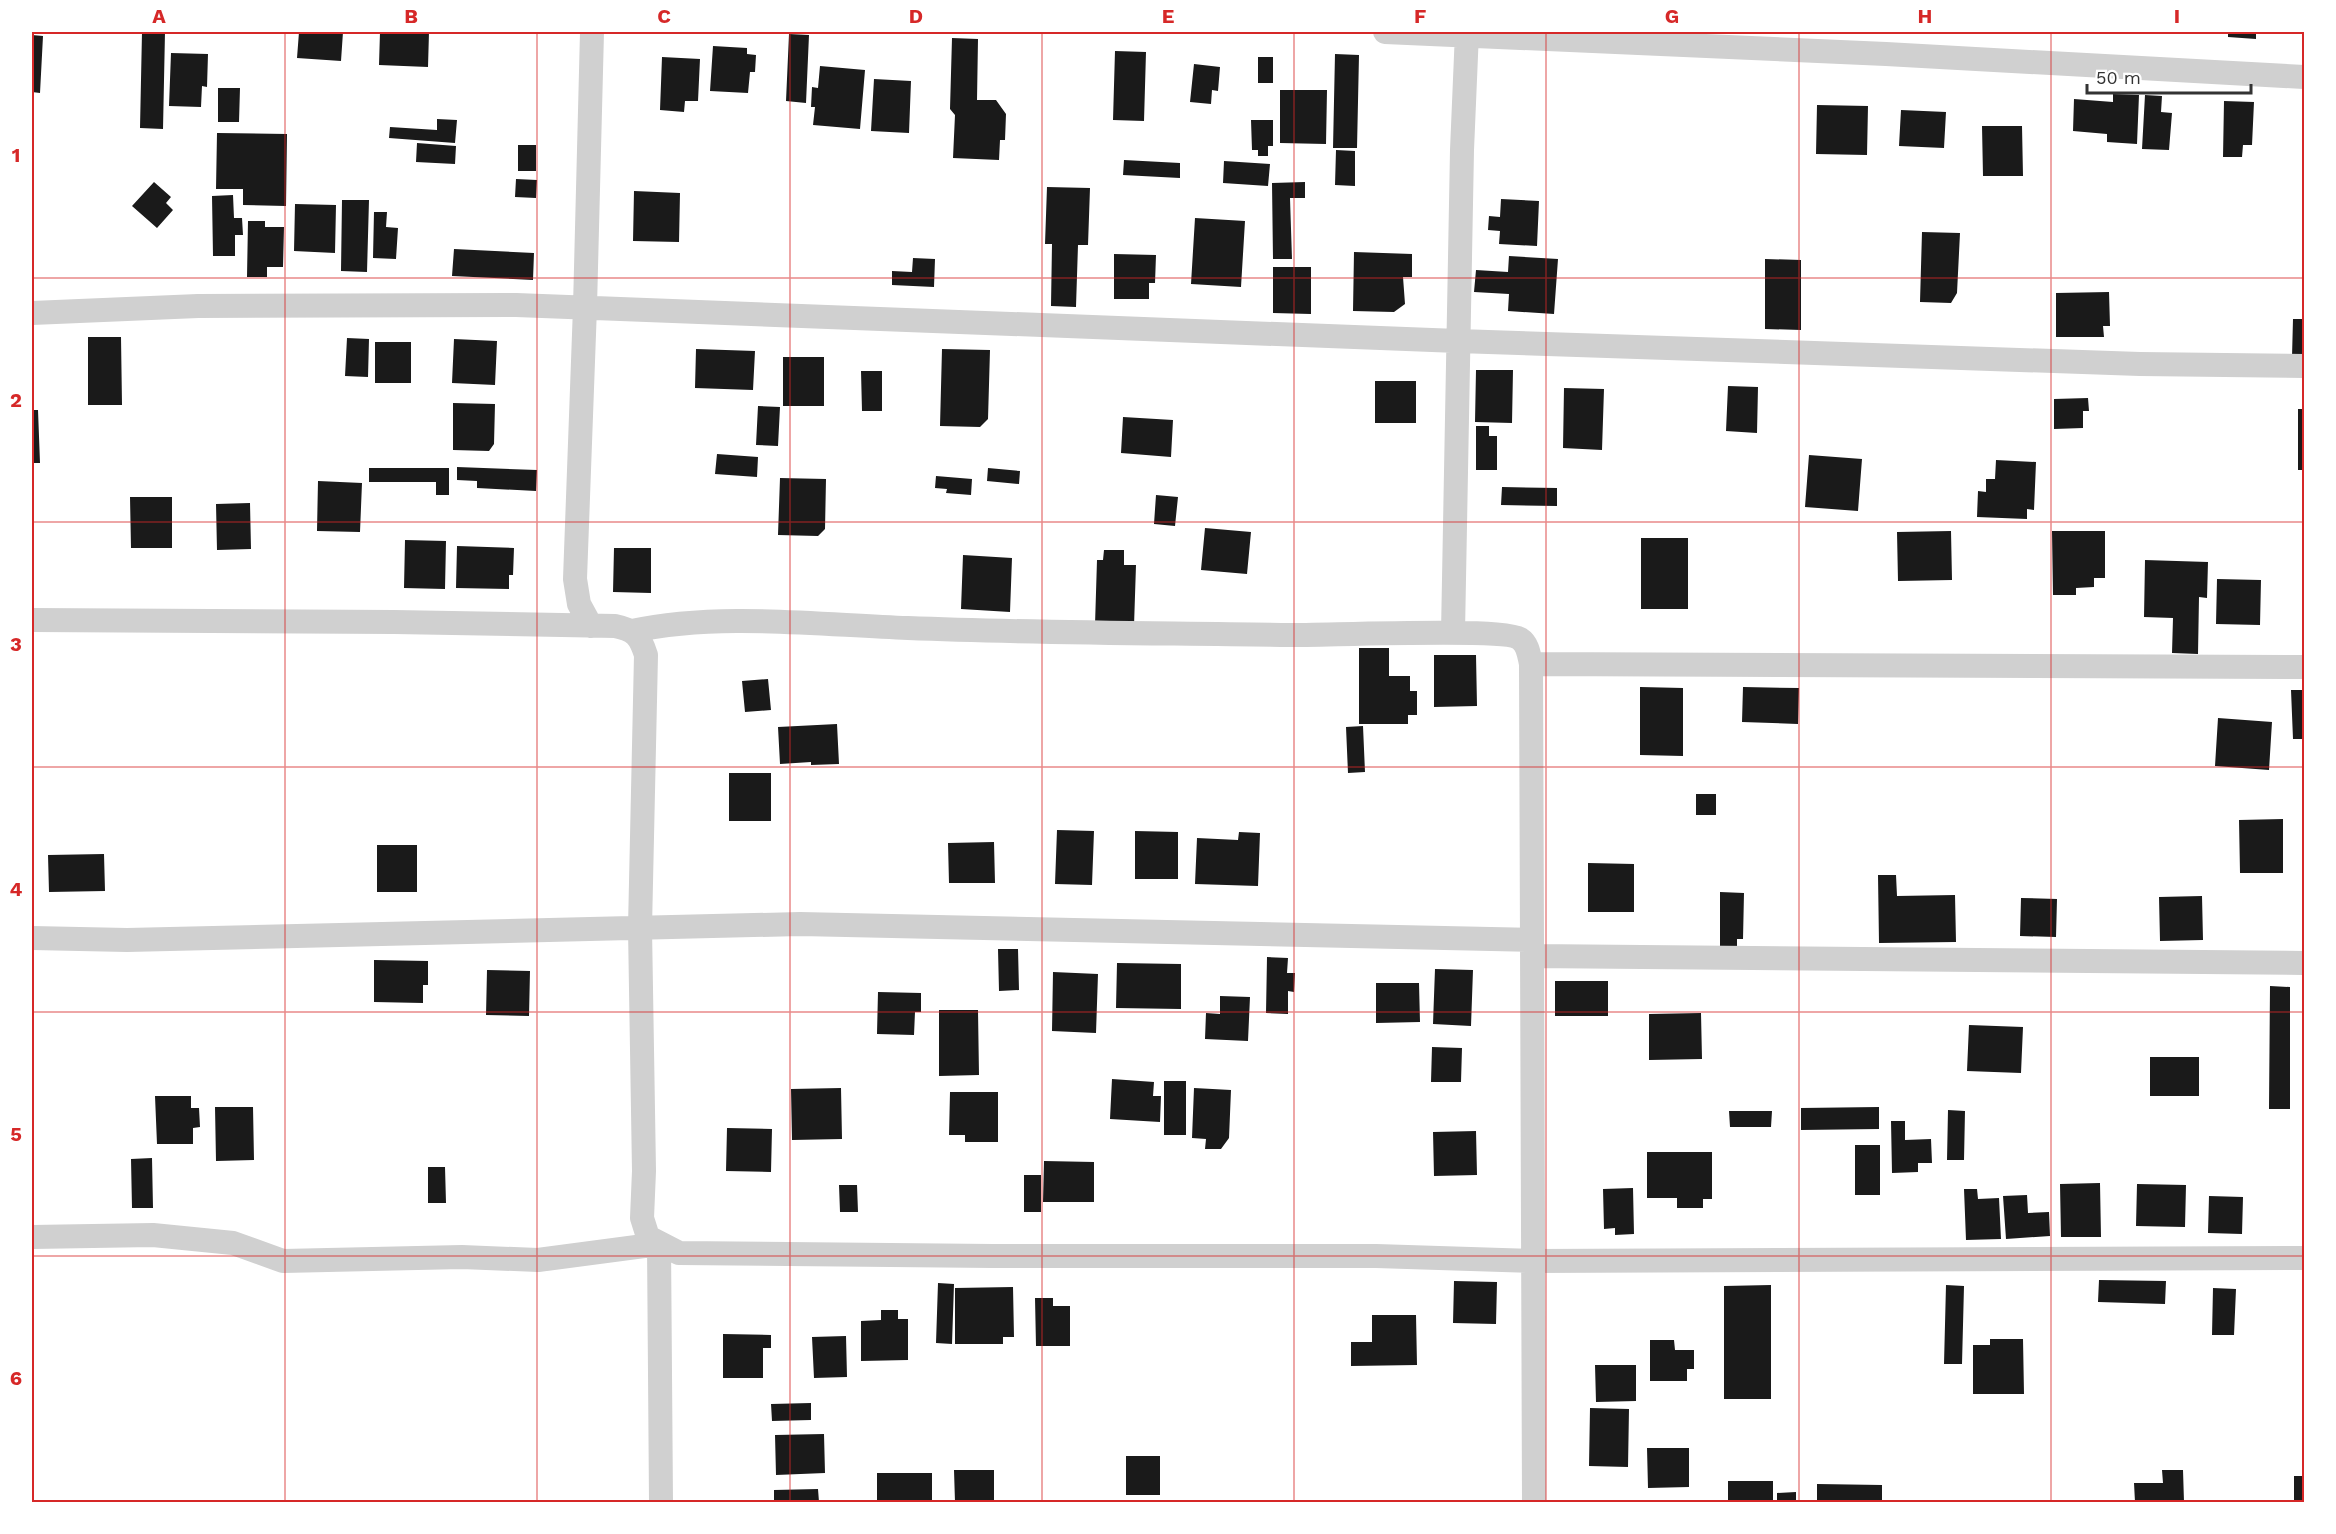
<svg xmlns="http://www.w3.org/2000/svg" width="2336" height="1534" font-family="'Work Sans',sans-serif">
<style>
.building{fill:#1a1a1a}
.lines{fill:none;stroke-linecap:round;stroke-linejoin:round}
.minor{stroke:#d0d0d0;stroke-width:24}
.grid{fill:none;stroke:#d62828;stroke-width:1.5;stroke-opacity:0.55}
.neatline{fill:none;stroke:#d62828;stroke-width:2}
.grid-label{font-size:20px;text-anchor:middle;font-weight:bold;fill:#d62828}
</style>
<rect width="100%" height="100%" fill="#fff"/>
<path class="building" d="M142,32H165L163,129L140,128Z
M299,32H343L341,61L297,58Z
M380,32H429L428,67L379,65Z
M2228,32H2256V39L2228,37Z
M789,34L809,35L806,103L786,101Z
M32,35L43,36L40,93L32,92Z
M952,38L978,39L977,100H996L1006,114L1005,140H1000L999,160L953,158L955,115L950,109Z
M713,46L747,48V54L756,55L755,72H750L748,93L710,91Z
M1115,51L1146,52L1144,121L1113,120Z
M171,53L208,54L207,87L202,86L201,107L169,106Z
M1335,54L1359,55L1357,148H1333Z
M662,57L700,59L698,101H685L684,112L660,110Z
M1258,57H1273V83H1258Z
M1194,64L1220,67L1218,91L1212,90L1211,104L1190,102Z
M820,66L865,70L860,129L813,125L815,107H811L812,87L818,88Z
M874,79L911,81L909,133L871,131Z
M218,88H240L239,122H218Z
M1280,90H1327L1326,144L1280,143Z
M2113,94L2139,95L2137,144L2107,142V134L2073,131L2074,99L2113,102Z
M2145,95L2162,96L2161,112L2172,113L2169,150L2142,149Z
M2224,101L2254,102L2252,145H2243L2242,157H2223Z
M1817,105L1868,106L1867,155L1816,154Z
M1901,110L1946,112L1944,148L1899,146Z
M437,119L457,120L455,143L389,138L390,127L437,130Z
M1251,120H1273V146H1268V156H1258V150H1252Z
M1982,126H2022L2023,176H1983Z
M217,133L287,134L286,206L243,205V189H216Z
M417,143L456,146L455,164L416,162Z
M518,145H536V171H518Z
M1336,150L1355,151V186L1335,185Z
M1124,160L1180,163V178L1123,175Z
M1224,161L1270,164L1268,186L1223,183Z
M516,179L537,180L536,198L515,197Z
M154,182L171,197L166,203L173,210L157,228L132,206Z
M1305,182V198H1290L1292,259H1273L1272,183Z
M1047,187L1090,188L1088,245H1078L1076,307L1051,306L1052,244H1045Z
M634,191L680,193L679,242L633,241Z
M233,195L234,218H242L243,235H235V256H213L212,196Z
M1501,199L1539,201L1537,246L1499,244L1500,231L1488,230L1489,216L1500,217Z
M342,200H369L367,272L341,271Z
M295,204L336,205L335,253L294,251Z
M374,212H387L386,227L398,228L396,259L373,258Z
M1195,218L1245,221L1241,287L1191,284Z
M248,221H265V227H284L283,267H267V277H247Z
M1922,232L1960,233L1957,293L1951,303L1920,302Z
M454,249L534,253L533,280L452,276Z
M1354,252L1412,254V277H1403L1405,304L1394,312L1353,311Z
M1114,254L1156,255L1155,283H1149V299H1114Z
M1509,256L1558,259L1554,314L1508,311L1509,294L1474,292L1476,270L1508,272Z
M913,258L935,259L934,287L892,285V271L912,272Z
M1765,259L1801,260V330L1765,329Z
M1273,267H1311V314L1273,313Z
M2109,292L2110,326H2103L2104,337H2056V293Z
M2293,319H2304V357H2292Z
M88,337H121L122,405H88Z
M347,338L369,339L368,377L345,376Z
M454,339L497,341L495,385L452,383Z
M375,342H411V383H375Z
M696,349L755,351L753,390L695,388Z
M942,349L990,350L988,419L980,427L940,426Z
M783,357H824V406H783Z
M1476,370H1513L1512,423L1475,422Z
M861,371H882V411H862Z
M1375,381H1416V423H1375Z
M1728,386L1758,387L1757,433L1726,431Z
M1564,388L1604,389L1602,450L1563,448Z
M2088,398L2089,411H2083V428L2054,429V399Z
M453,403L495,404L494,444L489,451L453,450Z
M758,406L780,407L778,446L756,445Z
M2298,409H2304V470H2298Z
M32,410H38L40,463H32Z
M1123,417L1173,420L1171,457L1121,453Z
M1476,426H1489V436H1497V470H1476Z
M717,454L758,457L757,477L715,474Z
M1809,455L1862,459L1858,511L1805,507Z
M1996,460L2036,462L2034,510L2027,509V519L1977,517L1978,491L1986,492V479H1995Z
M457,467L537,470L536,491L477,488V481L457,480Z
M369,468H449V495H436V482H369Z
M988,468L1020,471L1019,484L987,481Z
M936,476L972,479L971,495L946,493L947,489L935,488Z
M780,478L826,479L825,529L818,536L778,535Z
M318,481L362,483L360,532L317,531Z
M1502,487L1557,488V506L1501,505Z
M1156,495L1178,497L1175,526L1154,524Z
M130,497H172V548H131Z
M250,503L251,549L217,550L216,504Z
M1205,528L1251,532L1247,574L1201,570Z
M1951,531L1952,580L1898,581L1897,532Z
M2052,531H2105V578H2094V587L2076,588V595H2053Z
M1641,538H1688V609H1641Z
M405,540L446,541L445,589L404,588Z
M457,546L514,548L513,575H509V589L456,588Z
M614,548H651V593L613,592Z
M1104,550H1124V565H1136L1134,626L1095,625L1097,560H1103Z
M963,555L1012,558L1010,612L961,609Z
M2145,560L2208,562L2207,598L2199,597L2198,654L2172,653L2173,618L2144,617Z
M2217,579L2261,580L2260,625L2216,624Z
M1359,648H1389V676H1410V691H1417V715H1408V724H1359Z
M1434,655H1476L1477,706L1434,707Z
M32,677H34V722H32Z
M768,679L771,710L745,712L742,681Z
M1640,687L1683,688V756L1640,755Z
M1743,687L1799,688L1798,724L1742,722Z
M2291,690H2304V739H2293Z
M2218,718L2272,722L2269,770L2215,766Z
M837,724L839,764L811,765V762L780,764L778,727Z
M1363,726L1365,772L1348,773L1346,727Z
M729,773H771V821H729Z
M1696,794H1716V815H1696Z
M2283,819V873H2240L2239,820Z
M1057,830L1094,831L1092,885L1055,884Z
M1135,831L1178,832V879H1135Z
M1239,832L1260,833L1258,886L1195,884L1197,838L1238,840Z
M994,842L995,883H949L948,843Z
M377,845H417V892H377Z
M104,854L105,891L49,892L48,855Z
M1588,863L1634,864V912H1588Z
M1878,875H1896L1897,896L1955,895L1956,942L1879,943Z
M1720,892L1744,893L1743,939H1737V950H1720Z
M2202,896L2203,940L2160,941L2159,897Z
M2021,898L2057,899L2056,937L2020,936Z
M998,949H1018L1019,990L999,991Z
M1267,957L1288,958L1287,973H1295L1294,992L1288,991V1014L1266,1013Z
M374,960L428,961V985H423V1003L374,1002Z
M1117,963L1181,964V1009L1116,1008Z
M1435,969L1473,970L1471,1026L1433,1024Z
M487,970L530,971L529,1016L486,1015Z
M1053,972L1098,974L1096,1033L1052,1031Z
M1555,981H1608V1016H1555Z
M1376,983H1419L1420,1022L1376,1023Z
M2270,986L2290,987V1109H2269Z
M878,992L921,993V1012H915L914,1035L877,1034Z
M1220,996L1250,997L1248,1041L1205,1039L1206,1013L1220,1014Z
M939,1010H978L979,1075L939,1076Z
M1701,1013L1702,1059L1649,1060V1014Z
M1969,1025L2023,1027L2021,1073L1967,1071Z
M1432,1047L1462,1048L1461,1082H1431Z
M2150,1057H2199V1096H2150Z
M1112,1079L1154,1082L1153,1096H1161L1160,1122L1110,1119Z
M1164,1081H1186V1135H1164Z
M841,1088L842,1139L792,1140L791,1089Z
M1194,1088L1231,1090L1229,1138L1221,1149H1205L1206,1139L1192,1138Z
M950,1092H998V1142H965V1135H949Z
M155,1096H191V1108H199L200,1127L193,1128V1144H157Z
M215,1107H253L254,1160L216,1161Z
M1879,1107V1129L1801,1130V1108Z
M1948,1110L1965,1111L1964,1160H1947Z
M1729,1111H1772L1771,1127H1730Z
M1891,1121H1905V1140L1931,1139L1932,1163H1918V1172L1892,1173Z
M727,1128L772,1129L771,1172L726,1171Z
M1476,1131L1477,1175L1434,1176L1433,1132Z
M1855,1145H1880V1195H1855Z
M1647,1152H1712V1199H1703V1208H1677V1198H1647Z
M152,1158L153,1208H132L131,1159Z
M1044,1161L1094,1162V1202H1043Z
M428,1167H445L446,1203H428Z
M1024,1175H1041V1212H1024Z
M2100,1183L2101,1237H2061L2060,1184Z
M2137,1184L2186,1185L2185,1227L2136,1226Z
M839,1185H857L858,1212H840Z
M1633,1188L1634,1234L1615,1235V1228L1604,1229L1603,1189Z
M1964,1189H1977L1978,1199L1999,1198L2001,1239L1966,1240Z
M2027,1195L2028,1213L2049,1212L2050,1236L2006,1239L2003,1196Z
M2209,1196L2243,1197L2242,1234L2208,1233Z
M2099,1280L2166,1281L2165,1304L2098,1302Z
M1454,1281L1497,1282L1496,1324L1453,1323Z
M938,1283L954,1284L952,1344L936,1343Z
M1771,1285V1399H1724V1286Z
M1946,1285L1964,1286L1962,1364H1944Z
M1013,1287L1014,1337H1003V1344H955V1288Z
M2213,1288L2236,1289L2234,1335H2212Z
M1035,1298H1053V1306H1070V1346H1036Z
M881,1310H898V1319H908V1360L861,1361V1321L881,1320Z
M1372,1315H1416L1417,1365L1351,1366V1342H1372Z
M723,1334L771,1335V1348H763V1378H723Z
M846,1336L847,1377L814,1378L812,1337Z
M1990,1339H2023L2024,1394H1973V1345H1990Z
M1650,1340H1674L1675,1350H1694V1369H1687V1381H1650Z
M1595,1365H1636V1401L1596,1402Z
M811,1403V1420L772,1421L771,1404Z
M1590,1408L1629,1409L1628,1467L1589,1466Z
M824,1434L825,1473L776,1475L775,1435Z
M1647,1448H1689V1487L1648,1488Z
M1126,1456H1160V1495H1126Z
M954,1470H994V1502H955Z
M2162,1470H2183L2184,1502H2135L2134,1483H2163Z
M877,1473H932V1502H877Z
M2294,1476H2304V1502H2294Z
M1728,1481H1773V1502H1728Z
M1817,1484L1882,1485V1502H1817Z
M818,1489L819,1502H774V1490Z
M1796,1492V1502H1777V1493Z"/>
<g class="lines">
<path class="minor" d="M1385,32L1886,54L2304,77
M32,313L198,306L516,305L1458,341L2140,364L2304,366
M32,620L394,622L615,626C635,630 640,636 646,655L640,928L644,1171L642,1218L648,1237L679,1253L993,1256H1376L1533,1261L2304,1258
M591,626L579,604L575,579L585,307L592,32
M632,631C718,612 820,625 908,628C1032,633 1157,633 1281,635C1315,636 1505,627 1520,639C1528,644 1529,655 1531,664L1534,1502
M1453,633L1462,150L1467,32
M1531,664L2304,667
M32,938L127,940L800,924L1532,940
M1532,956L2304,963
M32,1237L153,1235L233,1243L283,1261L462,1257L538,1260L659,1244
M659,1244L661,1502"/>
</g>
<path class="grid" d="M285,32V1502M537,32V1502M790,32V1502M1042,32V1502M1294,32V1502M1546,32V1502M1799,32V1502M2051,32V1502M32,278H2304M32,522H2304M32,767H2304M32,1012H2304M32,1256H2304"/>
<rect width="2336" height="1534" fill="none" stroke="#ffffff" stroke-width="66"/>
<path d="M2087 84v9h164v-9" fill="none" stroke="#333333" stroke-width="3"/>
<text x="2096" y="84" font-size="18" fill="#333333" stroke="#ffffff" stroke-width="4.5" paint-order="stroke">50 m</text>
<rect x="33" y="33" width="2270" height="1468" class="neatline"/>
<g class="grid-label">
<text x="159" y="23">A</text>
<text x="411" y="23">B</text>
<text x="664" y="23">C</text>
<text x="916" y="23">D</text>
<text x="1168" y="23">E</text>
<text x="1420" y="23">F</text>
<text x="1672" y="23">G</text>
<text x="1925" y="23">H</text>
<text x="2177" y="23">I</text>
<text x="16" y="162">1</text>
<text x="16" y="407">2</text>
<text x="16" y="651">3</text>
<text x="16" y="896">4</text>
<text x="16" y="1141">5</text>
<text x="16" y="1385">6</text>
</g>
</svg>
